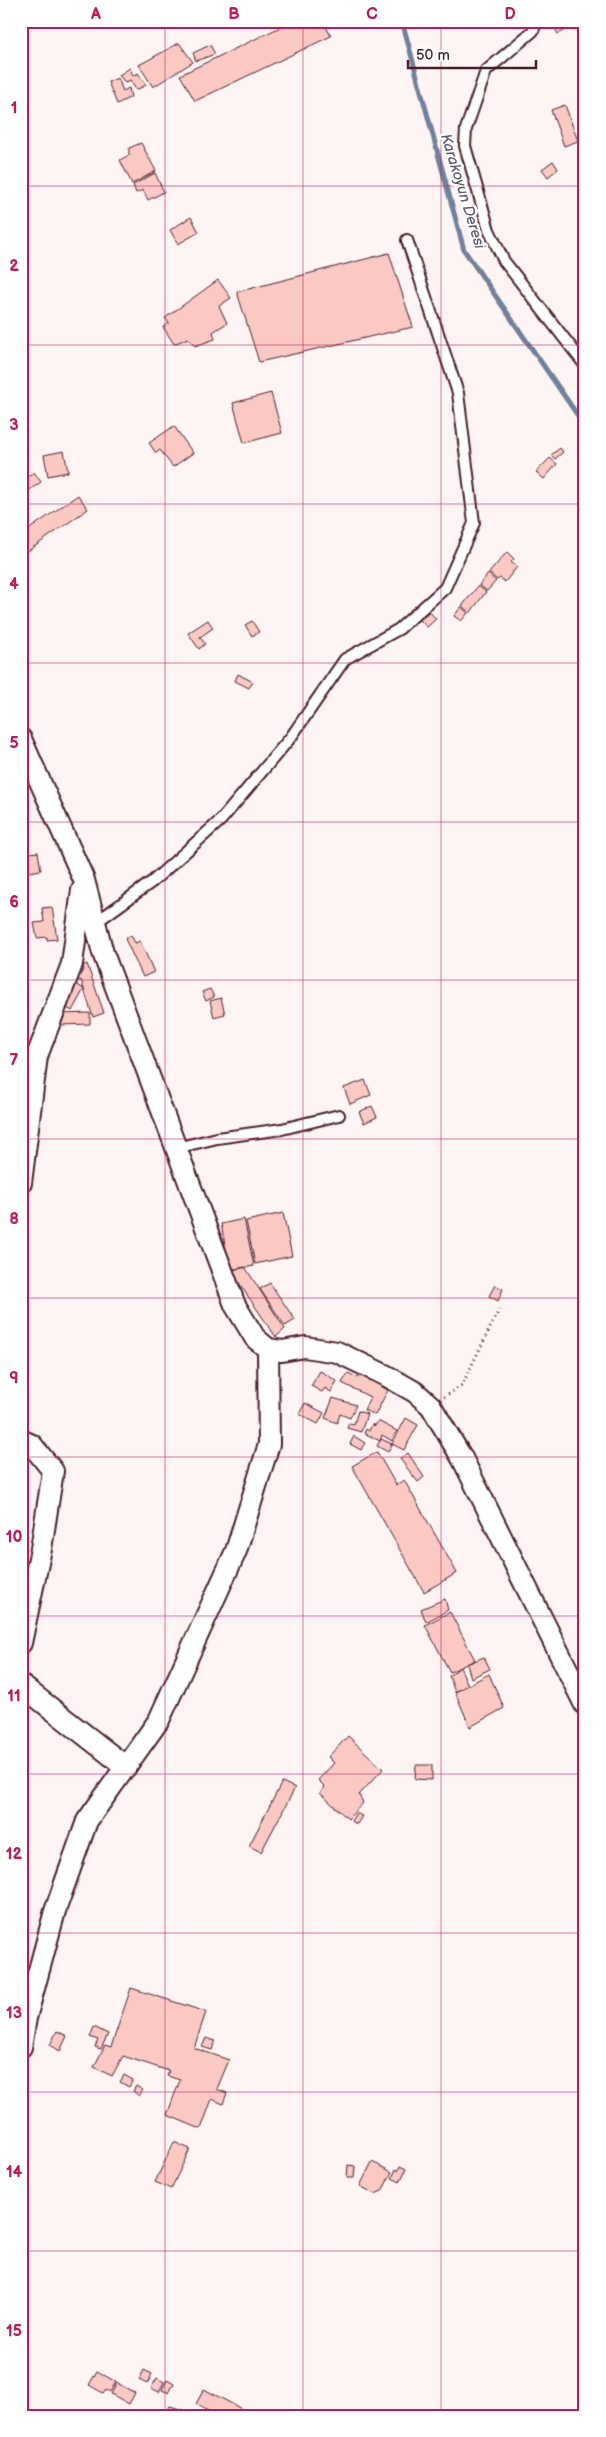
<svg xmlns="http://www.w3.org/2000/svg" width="606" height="2437" font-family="'Balsamiq Sans',sans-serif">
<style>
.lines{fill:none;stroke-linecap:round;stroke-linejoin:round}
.stream{stroke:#6f819c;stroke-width:5}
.building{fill:#fac9c4;stroke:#4a1f2b}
.lane-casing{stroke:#4a1f2b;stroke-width:14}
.street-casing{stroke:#4a1f2b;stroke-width:24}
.path{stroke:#4a1f2b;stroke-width:3;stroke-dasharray:1 4;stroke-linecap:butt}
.lane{stroke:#fff;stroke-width:10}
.street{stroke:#fff;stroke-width:20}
.grid{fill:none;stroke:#c2185b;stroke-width:1;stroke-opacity:0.55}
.labels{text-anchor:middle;stroke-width:5;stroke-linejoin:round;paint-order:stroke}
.water-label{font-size:15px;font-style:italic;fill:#60586d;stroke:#fff}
.neatline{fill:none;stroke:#c2185b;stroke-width:2}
.grid-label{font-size:16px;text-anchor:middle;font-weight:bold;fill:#c2185b}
</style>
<rect width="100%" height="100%" fill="#fef4f3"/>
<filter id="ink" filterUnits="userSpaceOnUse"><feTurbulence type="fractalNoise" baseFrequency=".02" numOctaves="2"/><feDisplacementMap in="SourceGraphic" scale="10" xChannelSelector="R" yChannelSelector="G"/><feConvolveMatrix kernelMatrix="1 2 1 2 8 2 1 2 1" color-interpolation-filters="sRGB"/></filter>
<g filter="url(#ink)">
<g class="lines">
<path class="stream" d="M402,21L464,250L585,426"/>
</g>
<path class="building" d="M293,21H323L331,36L195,101L180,75Z
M551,21H583L558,34Z
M179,43L193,62L153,87L139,65Z
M210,45L215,54L196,61L193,53Z
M130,68L133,76L138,73L146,85L136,90L130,80L125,83L119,75Z
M118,78L123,91L129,88L131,97L117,104L108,82Z
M565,105L578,141L564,146L551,110Z
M141,143L156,171L132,184L120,160L129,155V148Z
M553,161L558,169L548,177L542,169Z
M155,173L164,192L148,200L143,190L136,193L133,185Z
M191,217L199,232L178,244L170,230Z
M389,253L413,327L259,362L237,292Z
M218,280L231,298L219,306L227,323L213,332L215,339L195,346L188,338L174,344L163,327L169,323L165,318Z
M271,393L282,433L244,443L233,403Z
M174,426L193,453L173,467L160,450L156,453L149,443Z
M560,448L563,452L555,459L551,455Z
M64,451L68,472L48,476L44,455Z
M550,458L557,464L544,479L536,472Z
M34,472L41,482L21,496V481Z
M78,495L88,509L21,556V535Z
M507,552L514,559L511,562L517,567L505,582L500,578L497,580L489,573Z
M488,574L496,581L487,591L479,585Z
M478,586L486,592L470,613L462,606Z
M461,607L468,613L461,621L454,616Z
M430,612L436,619L427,627L420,620Z
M208,620L213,628L200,637L205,644L199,649L188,633Z
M252,621L259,632L252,636L245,625Z
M238,674L253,682L249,688L235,681Z
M38,852L41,870L23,873L21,854Z
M52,907L57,939L47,940V937L37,938L34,923L44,922L42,908Z
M131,935L135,943L140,941L154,972L143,977L125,939Z
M87,964L104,1013L93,1017L81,980L79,981L77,976L84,970L83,966Z
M74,983L84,989L72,1011L62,1005Z
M210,989L214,997L206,1001L202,992Z
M221,998L225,1014L214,1017L210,1001Z
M90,1013V1024L60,1025L59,1014Z
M365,1080L371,1095L350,1104L344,1088Z
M372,1106L377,1117L364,1123L359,1112Z
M283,1213L292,1256L255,1264L246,1221Z
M244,1219L254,1266L230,1270L221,1224Z
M245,1267L285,1329L276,1337L230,1270Z
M270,1283L295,1320L285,1326L260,1289Z
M495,1285L503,1289L498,1301L489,1296Z
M320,1371L337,1381L331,1392L325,1388L322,1392L311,1386Z
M348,1373L358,1378L360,1375L388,1390L375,1415L364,1410L370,1397L342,1383Z
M333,1398L356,1405L350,1418L340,1414L337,1423L325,1418Z
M305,1403L324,1413L318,1424L299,1414Z
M358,1411L367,1414L361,1432L347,1428L349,1423L354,1424Z
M406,1418L418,1425L404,1450L392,1444Z
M378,1421L397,1431L392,1441L382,1435L380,1441L364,1433L366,1429L369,1431L372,1424L375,1426Z
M354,1436L365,1443L361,1450L350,1444Z
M381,1439L392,1444L388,1452L377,1446Z
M377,1452L396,1485L404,1480L457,1573L424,1592L352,1466Z
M408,1453L424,1477L418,1482L400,1459Z
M445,1599L448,1610L426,1622L421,1609Z
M450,1612L475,1660L450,1672L425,1625Z
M484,1657L490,1669L471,1678L467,1664Z
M460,1667L468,1685L455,1692L449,1676Z
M489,1674L504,1708L470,1727L455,1692Z
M348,1736L383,1769L359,1795L363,1803L348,1819L320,1793L325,1787L318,1780L334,1763L328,1757Z
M416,1765H432V1780L415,1779Z
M282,1782L295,1788L261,1852L249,1846Z
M356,1813L362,1816L357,1824L351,1821Z
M131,1988L206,2012L194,2048L229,2060L217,2089L227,2093L223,2104L212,2099L201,2129L167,2115L180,2080L167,2076L169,2071L123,2056L112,2076L94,2067L105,2045L111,2047Z
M94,2027L108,2034L101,2049L95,2047L98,2040L90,2037Z
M57,2031L67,2036L60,2051L50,2045Z
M206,2038L215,2041L212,2050L202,2047Z
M124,2075L133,2080L129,2087L120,2082Z
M136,2086L143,2090L139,2096L133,2091Z
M174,2142L190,2149L171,2189L155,2182Z
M372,2162L392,2172L382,2191L375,2194L360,2186Z
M348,2165L355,2166L354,2178H347Z
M400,2166L406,2169L400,2182L392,2178L396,2169L398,2171Z
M144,2370L152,2374L147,2384L139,2380Z
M97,2371L116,2382L110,2392L106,2389L103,2393L89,2385Z
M157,2378L164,2382L159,2392L151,2388Z
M167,2379L174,2383L169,2393L162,2390Z
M117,2383L135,2393L129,2404L111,2394Z
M204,2389L251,2414L250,2416H217L196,2404Z
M170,2406L184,2410L181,2416H171L173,2413L167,2410Z"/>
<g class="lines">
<defs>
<path id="lane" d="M537,21L533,31L486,71L466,129L465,146L489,230L504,261L585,365
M95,923L153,881L221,820L291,737L345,659L399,629L445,588L474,523L458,393L407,240
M176,1148L217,1138L282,1129L339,1115"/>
<path id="street" d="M21,739L84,880L103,953L235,1305L255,1338L268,1349L282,1351L305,1347L337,1352L385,1375L415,1392L431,1406L462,1458L585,1705
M21,1183L37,1056L72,964L82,890
M21,1440L32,1445L53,1471L41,1549L21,1643
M21,1685L126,1767
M21,2047L26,2018L55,1911L87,1821L159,1720L236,1551L269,1444L268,1349"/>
</defs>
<use href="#lane" class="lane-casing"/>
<use href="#street" class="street-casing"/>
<path class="path" d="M444,1397L462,1385L499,1310"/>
<use href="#lane" class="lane"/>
<use href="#street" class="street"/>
</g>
</g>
<path class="grid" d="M165,21V2416M303,21V2416M441,21V2416M21,186H585M21,345H585M21,504H585M21,663H585M21,822H585M21,980H585M21,1139H585M21,1298H585M21,1457H585M21,1616H585M21,1774H585M21,1933H585M21,2092H585M21,2251H585"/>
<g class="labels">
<g class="water-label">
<text transform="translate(463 191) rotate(73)" y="5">Karakoyun Deresi</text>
</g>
</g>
<rect width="606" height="2437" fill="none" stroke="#fff" stroke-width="55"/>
<path d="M408 60v8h128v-8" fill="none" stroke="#4a1f2b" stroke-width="2.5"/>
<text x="416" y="60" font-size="15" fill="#4a1f2b" stroke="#ffffff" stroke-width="4" paint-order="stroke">50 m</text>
<rect x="28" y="28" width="550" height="2382" class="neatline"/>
<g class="grid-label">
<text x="96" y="19">A</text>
<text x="234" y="19">B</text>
<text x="372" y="19">C</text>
<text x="510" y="19">D</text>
<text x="14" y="113">1</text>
<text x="14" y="271">2</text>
<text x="14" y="430">3</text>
<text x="14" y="589">4</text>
<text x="14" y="748">5</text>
<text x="14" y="907">6</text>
<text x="14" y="1065">7</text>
<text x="14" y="1224">8</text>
<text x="14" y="1383">9</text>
<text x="14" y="1542">10</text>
<text x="14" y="1701">11</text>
<text x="14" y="1859">12</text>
<text x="14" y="2018">13</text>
<text x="14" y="2177">14</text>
<text x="14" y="2336">15</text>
</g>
</svg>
